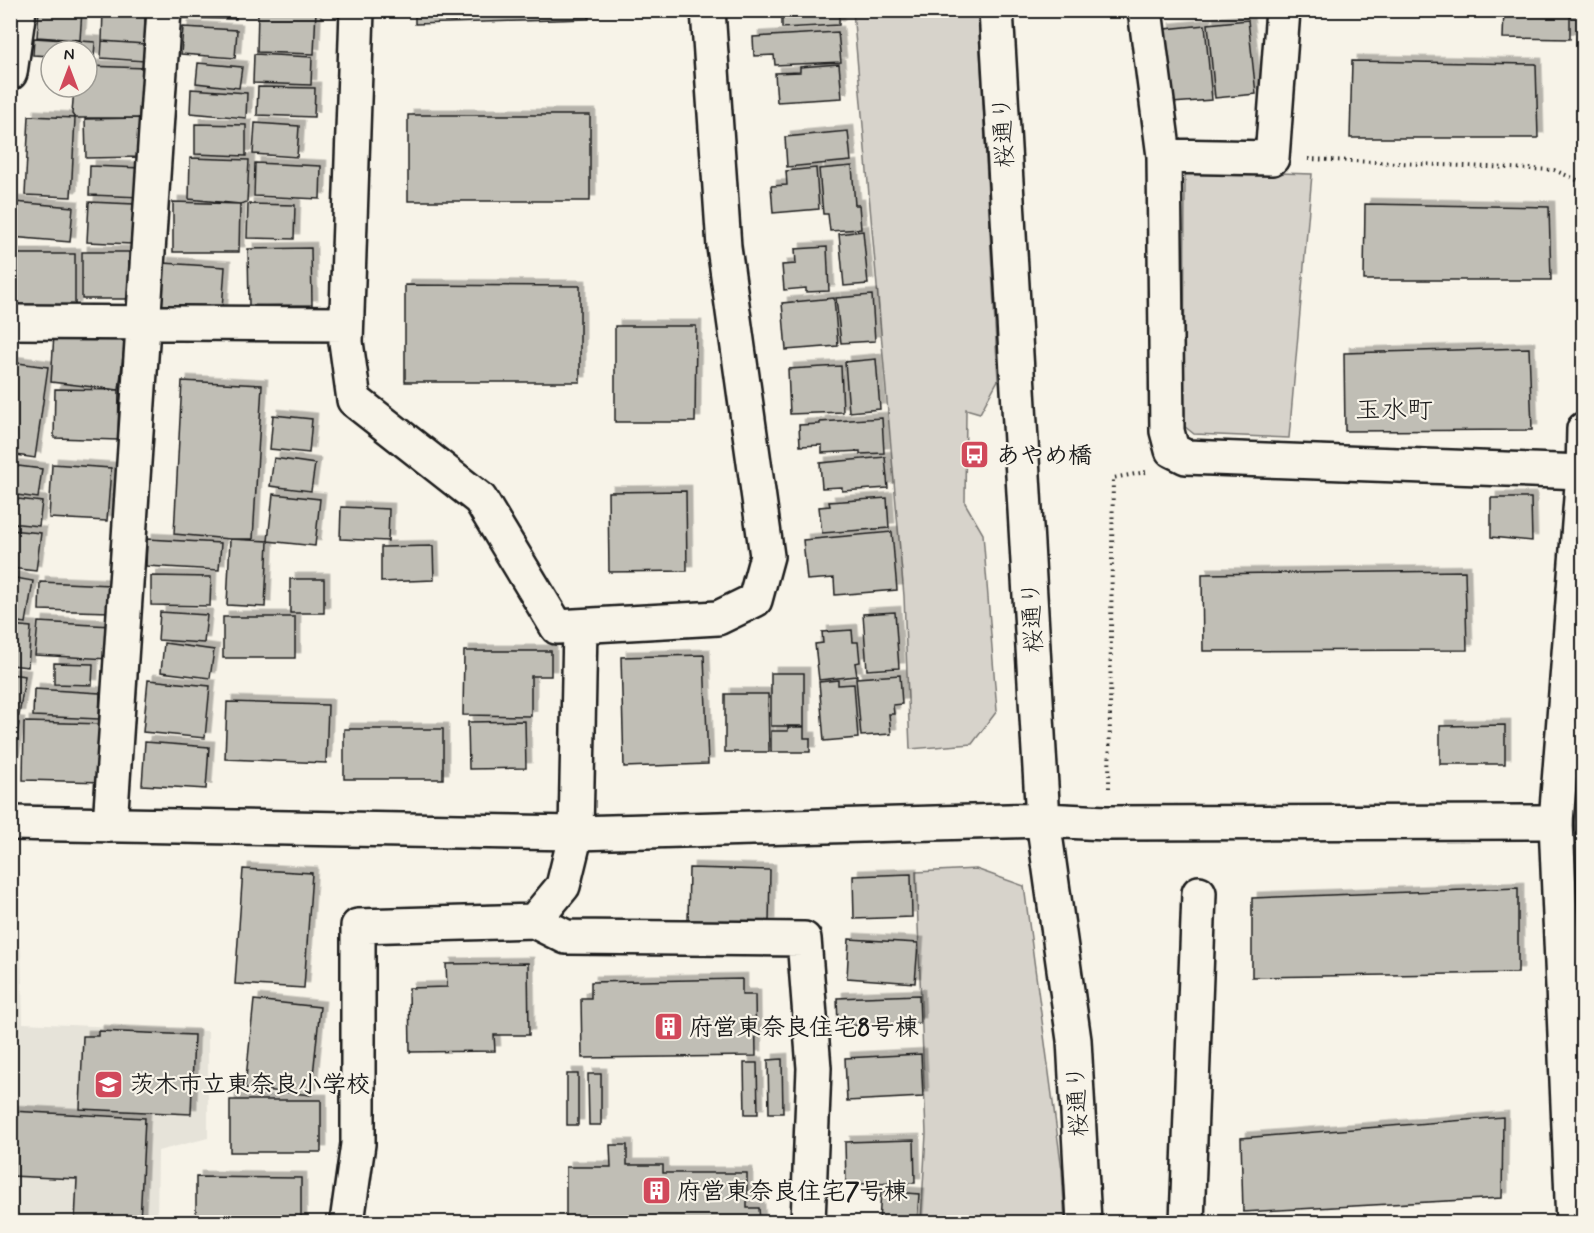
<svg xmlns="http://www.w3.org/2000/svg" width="1594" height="1233" font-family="Mynerve,'Klee One',sans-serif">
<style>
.built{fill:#e6e3d9}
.green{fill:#d7d3cb;stroke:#7a7874;stroke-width:1.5}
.building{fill:#c0beb5;stroke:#1c1c1c;stroke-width:1.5;filter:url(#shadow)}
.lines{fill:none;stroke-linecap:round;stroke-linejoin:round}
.minor-casing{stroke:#1c1c1c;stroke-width:38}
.tertiary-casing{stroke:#1c1c1c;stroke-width:38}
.primary-casing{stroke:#1c1c1c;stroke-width:38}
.path{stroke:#1c1c1c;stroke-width:4;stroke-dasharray:1.5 4.5;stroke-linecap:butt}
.minor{stroke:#f7f3e8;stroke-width:33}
.tertiary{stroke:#f7f3e8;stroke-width:33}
.primary{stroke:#f7f3e8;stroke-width:33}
.labels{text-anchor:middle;stroke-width:4.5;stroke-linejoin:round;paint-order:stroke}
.street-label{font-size:24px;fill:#1c1c1c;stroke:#f7f3e8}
.poi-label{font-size:24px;font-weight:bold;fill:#1c1c1c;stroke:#f7f3e8;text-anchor:start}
.neighbourhood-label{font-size:26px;fill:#1c1c1c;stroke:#f7f3e8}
</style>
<defs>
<filter id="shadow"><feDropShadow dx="5.5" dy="-5.5" stdDeviation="0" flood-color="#0004"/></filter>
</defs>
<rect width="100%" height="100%" fill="#f7f3e8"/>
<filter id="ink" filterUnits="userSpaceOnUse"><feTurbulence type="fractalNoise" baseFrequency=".0167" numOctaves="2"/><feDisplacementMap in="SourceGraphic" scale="12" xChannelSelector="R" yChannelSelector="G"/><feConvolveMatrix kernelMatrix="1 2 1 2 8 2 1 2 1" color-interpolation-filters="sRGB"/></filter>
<g filter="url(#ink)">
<path class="built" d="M10,947L21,948L23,1023L208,1031V1138L158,1151L157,1222H11Z"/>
<path class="green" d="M853,11H978L998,380L980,413L966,409L965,503L983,534L997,711L972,744L910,749L904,596Z
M1185,170L1312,174L1289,438L1194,434L1184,426Z
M976,869L1024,886L1062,1170L1065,1222H921L926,1134L916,872Z"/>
<path class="building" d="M39,10H82L80,40L37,37Z
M103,10H145V44L102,41Z
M176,10H236V19L176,18Z
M258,10H316L314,54L257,52Z
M415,10H589V19L415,24Z
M776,10H839V25L782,28V14L776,15Z
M1150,10H1206V13L1150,14Z
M1504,10H1570V39L1503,38Z
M1248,20L1256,94L1215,98L1208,24Z
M1205,25L1212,100L1172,103L1165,29Z
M183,27L237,30L235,58L181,54Z
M838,32L841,62L775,65L774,55L754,56L753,37Z
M34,38L95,42L94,58H87V51H51V56L33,55Z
M102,41L145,44L144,61L101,58Z
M254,54L312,57L311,85L253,83Z
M1352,61L1536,64L1538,138H1350Z
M198,63L242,67L239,88L196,83Z
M839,64L842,98L777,102L775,73L800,72V67Z
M87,66L146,68L143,118H75L72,114L74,87H87Z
M258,87L315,88L314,117L257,115Z
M191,89L247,93L246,118L190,113Z
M408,115H590V201H408Z
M29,116L75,118L71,197L25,195Z
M143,118L144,157L86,158L85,119Z
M255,123L299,126L297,157L253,154Z
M195,124L246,125V156L195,154Z
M848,131L851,161L787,167L785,137Z
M190,158L249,160L247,202L240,204L189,199Z
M255,163L321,166L320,199L254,196Z
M90,166L142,168L141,197L89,195Z
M852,166L855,205H859L861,229L830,231L828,214H823L819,169Z
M816,168L819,209L773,213L771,186L787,185L786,171Z
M14,202L73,207L70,242L11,237Z
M89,202L134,204L132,244L87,242Z
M173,202L240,204L239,252H173Z
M248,204L295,205L294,239L247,238Z
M1365,204L1549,207L1551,280H1364Z
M863,231L868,284L844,286L839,234Z
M827,247L829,291L806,292V288L784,290L782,265L796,264L795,249Z
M311,248L312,305L249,306L248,249Z
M82,252H129V299H82Z
M10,254H75V307H10Z
M163,263L225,267L222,310L161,306Z
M405,285L580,286V382H405Z
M872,295L875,341L841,343L836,298Z
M834,298L838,346L786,350L782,303Z
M615,326H696L695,422H615Z
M54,334L125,339L119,390L51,382Z
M1529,348L1532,430L1345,431L1344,353Z
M876,359L880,409L849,412L845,362Z
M10,362L48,367L35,458L10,454Z
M841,366L843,412L790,414L788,369Z
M182,381L262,385L253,539H230L174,534Z
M55,389L119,390L118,440L54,438Z
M273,415L312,419L309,453L270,449Z
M882,418L884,453L860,454V451L822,453V445L800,446L799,425L820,424V422Z
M885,457L888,488L842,491V487L822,488L820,463Z
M274,458L315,464L311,491L270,486Z
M52,464L111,468L107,521L49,518Z
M10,465L42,469L38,498L10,494Z
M686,491L687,571L609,572L608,492Z
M273,494L320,499L315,546L268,541Z
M10,498L42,502L39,526L10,523Z
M887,498L889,528L822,533L819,507L830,506L829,502Z
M1491,498H1531L1532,541L1491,537Z
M341,507L389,509L388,541L340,539Z
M10,530L41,533L36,571L10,568Z
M892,532L897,590L835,595L834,578L807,580L803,540Z
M147,539L221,543L219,570L146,566Z
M230,539L268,541L265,607L227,605Z
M433,546L434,580L381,582V547Z
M1465,571L1467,650L1203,651L1202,574Z
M151,576L211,577L210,606L151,605Z
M10,577L33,581L26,623L10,621Z
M290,579H324V613H290Z
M40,582L111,585L110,612L39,610Z
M160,612L207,615L204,643L158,640Z
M895,612L899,668L867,670L863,614Z
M223,617H295V658H223Z
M38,622L111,626L109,659L35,655Z
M10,625L31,627L28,667L10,665Z
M852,630L853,642H858L860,662L855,663L857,676L819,680L815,644L823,643L822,632Z
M164,643L214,650L210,678L161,672Z
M464,651H551V676H531V716L463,715Z
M704,655L708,764L624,767L621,657Z
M54,663L93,664L92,685L54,684Z
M771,673H804V726H771Z
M10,674L25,676L19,716L10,715Z
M900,675L902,704L893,705L894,714H889L891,734L861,736L856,678Z
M148,680L210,686L205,738L143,732Z
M838,680V685L854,684L858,738L824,741L819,682Z
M34,689L100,693L99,719L33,716Z
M725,694H768L769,752H725Z
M227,702L328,705L326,763L225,759Z
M525,721L526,768L469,769L468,722Z
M10,722L19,723L12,772L10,771Z
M24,722L106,724L105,782L23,780Z
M1505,725V764H1440V726Z
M788,727H804V738H810V752H771V731H788Z
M344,729H443V779H344Z
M145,742L209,747L206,789L142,785Z
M689,868L770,870L769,924L688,922Z
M243,869L312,873L304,988L235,984Z
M911,874L912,917L854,919L853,876Z
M1518,888V973L1252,977V898Z
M849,939L918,943L915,983L847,978Z
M528,963L529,1035H494L495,1051L410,1052L409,988L447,987L446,964Z
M742,979V995H755L756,1056L582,1058L581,998H591V982Z
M919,995L920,1023L838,1026L837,998Z
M254,1000L320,1007L311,1095L245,1088Z
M98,1031L194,1035L191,1114L80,1109L83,1036H98Z
M921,1054L923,1097L847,1101L845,1058Z
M782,1059L783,1113H769L768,1060Z
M744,1063H757L758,1114H745Z
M567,1074H578V1125H567Z
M588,1074H601V1125H589Z
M230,1100H321V1152H230Z
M10,1111L145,1118L140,1222H75L77,1179L10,1176Z
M1503,1117L1502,1198L1243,1212L1241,1138Z
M914,1140L915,1183L846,1184L845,1142Z
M610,1145H627V1165H663V1173H747V1208H759L760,1222H566V1167H611Z
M196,1177L301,1178V1222H196Z
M881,1191L919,1194L917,1222H879Z"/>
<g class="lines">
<defs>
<path id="minor" d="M357,10L346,342L354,400L480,499L557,627L718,618L755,600L767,556L724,247L708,10
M1145,10L1164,156L1167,431L1172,450L1186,457L1583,472
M10,73L19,10
M1164,156L1272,158L1283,10
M10,322L346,324
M110,825L164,10
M534,921L563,886L576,833L580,626
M347,1222L358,1144V926L534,921L566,937L804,939L814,1068L808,1222
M1187,1222L1199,893"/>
<path id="tertiary" d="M996,10L1043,820L1074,1040L1084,1222
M10,823L576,833L1043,820L1106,823L1556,822"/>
<path id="primary" d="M1573,1222L1556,822L1583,472L1584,429"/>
</defs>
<use href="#minor" class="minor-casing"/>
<use href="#tertiary" class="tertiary-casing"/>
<use href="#primary" class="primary-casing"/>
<path class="path" d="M1308,159L1554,170L1584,183
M1109,788L1113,478L1146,472"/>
<use href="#minor" class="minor"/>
<use href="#tertiary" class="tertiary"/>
<use href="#primary" class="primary"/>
</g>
</g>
<defs>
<symbol id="bus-square" viewBox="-11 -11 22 22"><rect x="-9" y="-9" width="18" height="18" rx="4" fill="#d1495b" stroke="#f7f3e8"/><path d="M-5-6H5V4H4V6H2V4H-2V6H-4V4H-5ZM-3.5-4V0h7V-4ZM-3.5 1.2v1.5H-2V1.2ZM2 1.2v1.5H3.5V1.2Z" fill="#fff"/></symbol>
<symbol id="building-square" viewBox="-11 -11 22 22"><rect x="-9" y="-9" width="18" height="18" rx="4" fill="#d1495b" stroke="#f7f3e8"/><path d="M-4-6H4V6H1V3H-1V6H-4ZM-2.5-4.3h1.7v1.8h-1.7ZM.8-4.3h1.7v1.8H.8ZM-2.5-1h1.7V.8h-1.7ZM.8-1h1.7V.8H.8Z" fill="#fff"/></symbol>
<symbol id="school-square" viewBox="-11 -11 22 22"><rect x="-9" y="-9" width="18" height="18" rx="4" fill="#d1495b" stroke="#f7f3e8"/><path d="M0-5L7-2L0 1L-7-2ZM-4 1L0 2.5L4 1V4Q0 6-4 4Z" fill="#fff"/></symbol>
</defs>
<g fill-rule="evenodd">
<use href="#bus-square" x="958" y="438" width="33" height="33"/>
<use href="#building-square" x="652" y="1010" width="33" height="33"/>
<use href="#school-square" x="92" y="1068" width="33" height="33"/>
<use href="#building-square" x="640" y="1174" width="33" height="33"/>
</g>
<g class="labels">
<g class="street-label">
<text transform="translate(1003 132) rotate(-93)" y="8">桜通り</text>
<text transform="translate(1032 617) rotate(-93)" y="8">桜通り</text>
<text transform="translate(1077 1101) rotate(-93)" y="8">桜通り</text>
</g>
<g class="poi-label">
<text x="996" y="463">あやめ橋</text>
<text x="689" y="1035">府営東奈良住宅8号棟</text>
<text x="130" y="1092">茨木市立東奈良小学校</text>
<text x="677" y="1199">府営東奈良住宅7号棟</text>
</g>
<g class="neighbourhood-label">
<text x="1394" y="418">玉水町</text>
</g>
</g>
<rect width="1594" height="1233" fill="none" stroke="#f7f3e8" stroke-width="36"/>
<rect x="18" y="18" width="1558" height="1197" fill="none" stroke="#1c1c1c" stroke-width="2" filter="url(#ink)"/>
<g transform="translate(69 69)"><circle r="28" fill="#f7f3e8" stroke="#9f9d96" stroke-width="1.5"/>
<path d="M0-4.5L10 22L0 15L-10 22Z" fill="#d1495b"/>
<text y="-9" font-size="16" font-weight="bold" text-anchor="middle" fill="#1c1c1c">N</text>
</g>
</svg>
